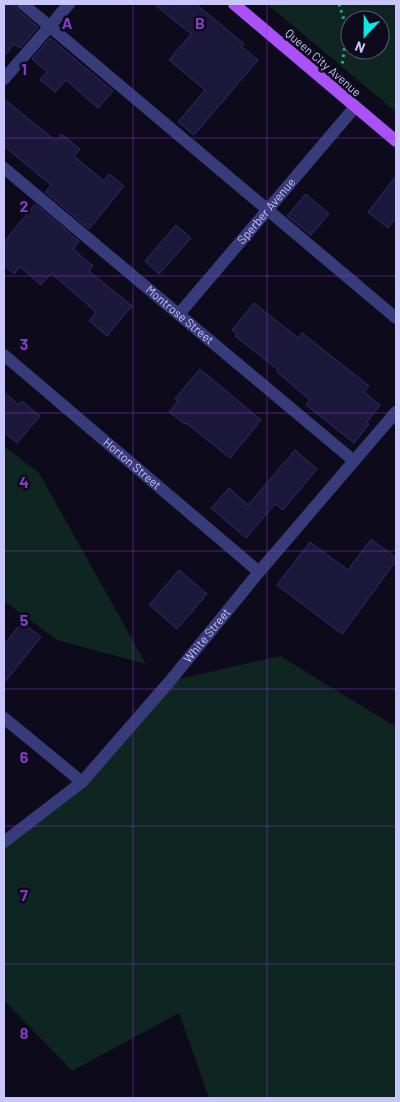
<svg xmlns="http://www.w3.org/2000/svg" width="400" height="1102" font-family="Barlow,sans-serif">
<style>
.green{fill:#0f2522;fill-rule:evenodd}
.building{fill:#1c183b;stroke:#312b66}
.lines{fill:none;stroke-linecap:round;stroke-linejoin:round}
.path{stroke:#30a896;stroke-width:3;stroke-dasharray:2.5 4;stroke-linecap:butt}
.minor{stroke:#383b79;stroke-width:12}
.major{stroke:#ab51fa;stroke-width:12}
.grid{fill:none;stroke:#833cc5;stroke-width:1;stroke-opacity:0.55}
.labels{text-anchor:middle;stroke-width:5;stroke-linejoin:round;paint-order:stroke}
.street-label{font-size:12px;fill:#c8c7fd;stroke:#0d0b1b}
.grid-label{font-size:16px;text-anchor:middle;font-weight:bold;fill:#833cc5;stroke:#0d0b1b;stroke-width:5;stroke-linejoin:round;paint-order:stroke}
</style>
<rect width="100%" height="100%" fill="#0d0b1b"/>
<path class="green" d="M267,4H396V112ZM350,20H380V50H350Z
M4,446L39,473L146,664L57,640L4,601Z
M280,656L396,727V1098H209L179,1013L72,1071L4,1000V842L82,782L170,681Z"/>
<path class="building" d="M4,4H14L18,10L38,27L20,48L14,44L4,56Z
M154,4H196L244,44L241,46L258,60L194,135L178,122L205,90L169,60L191,34Z
M50,38L113,91L98,108L66,80L55,92L40,80L47,72L32,59Z
M4,99L56,141L61,134L80,149L74,156L104,181L109,174L124,186L89,229L45,192L51,185L4,146Z
M396,176V217L388,228L368,212Z
M306,194L329,214L311,235L287,216Z
M35,204L79,241L73,249L93,266L89,271L132,306L107,336L89,321L96,312L51,273L41,285L20,267L14,274L4,265V242Z
M176,225L191,238L159,274L145,261Z
M254,303L298,338L302,333L369,386L364,392L380,405L367,422L369,424L354,443L306,405L310,400L277,372L278,370L235,336L237,334L232,330Z
M200,369L261,420L230,458L186,423L185,424L169,412L178,401L175,399Z
M4,392L19,405L22,401L40,416L17,443L4,432Z
M295,450L317,469L283,510L275,504L246,538L211,508L229,488L248,505Z
M371,539L396,558V561L342,634L277,585L310,542L348,570Z
M179,570L207,594L177,629L149,605Z
M22,622L41,637L4,683V645Z"/>
<g class="lines">
<path class="path" d="M339,4L347,29L342,66"/>
<g class="minor">
<path d="M23,4L396,318"/>
<path d="M4,79L69,4"/>
<path id="s1" d="M4,168L354,461"/>
<path id="s2" d="M179,314L355,107"/>
<path id="s3" d="M4,355L259,572"/>
<path d="M4,718L82,782"/>
<path id="s4" d="M4,842L82,782L170,681L259,572L396,412"/>
</g>
<path class="major" d="M234,4L396,141"/>
</g>
<path class="grid" d="M133,4V1098M267,4V1098M4,138H396M4,276H396M4,413H396M4,551H396M4,689H396M4,826H396M4,964H396"/>
<g class="labels">
<g class="street-label">
<text transform="translate(323 63) rotate(41)" y="4">Queen City Avenue</text>
<text dy="4" stroke="none"><textPath href="#s2" startOffset="135">Sperber Avenue</textPath></text>
<text dy="4" stroke="none"><textPath href="#s1" startOffset="229">Montrose Street</textPath></text>
<text dy="4" stroke="none"><textPath href="#s3" startOffset="168">Horton Street</textPath></text>
<text dy="4" stroke="none"><textPath href="#s4" startOffset="291">White Street</textPath></text>
</g>
</g>
<g class="grid-label">
<text x="67" y="29">A</text>
<text x="200" y="29">B</text>
<text x="24" y="75">1</text>
<text x="24" y="212">2</text>
<text x="24" y="350">3</text>
<text x="24" y="488">4</text>
<text x="24" y="626">5</text>
<text x="24" y="763">6</text>
<text x="24" y="901">7</text>
<text x="24" y="1039">8</text>
</g>
<rect width="400" height="1102" fill="none" stroke="#c8c7fd" stroke-width="10"/>
<g transform="translate(365 35) rotate(202)"><circle r="24" fill="#0d0b1b" stroke="#585675"/>
<path d="M0-4L9 19L0 12L-9 19Z" fill="#07e8e9"/>
<text y="-8" font-size="14" font-weight="bold" text-anchor="middle" fill="#c8c7fd">N</text>
</g>
</svg>
